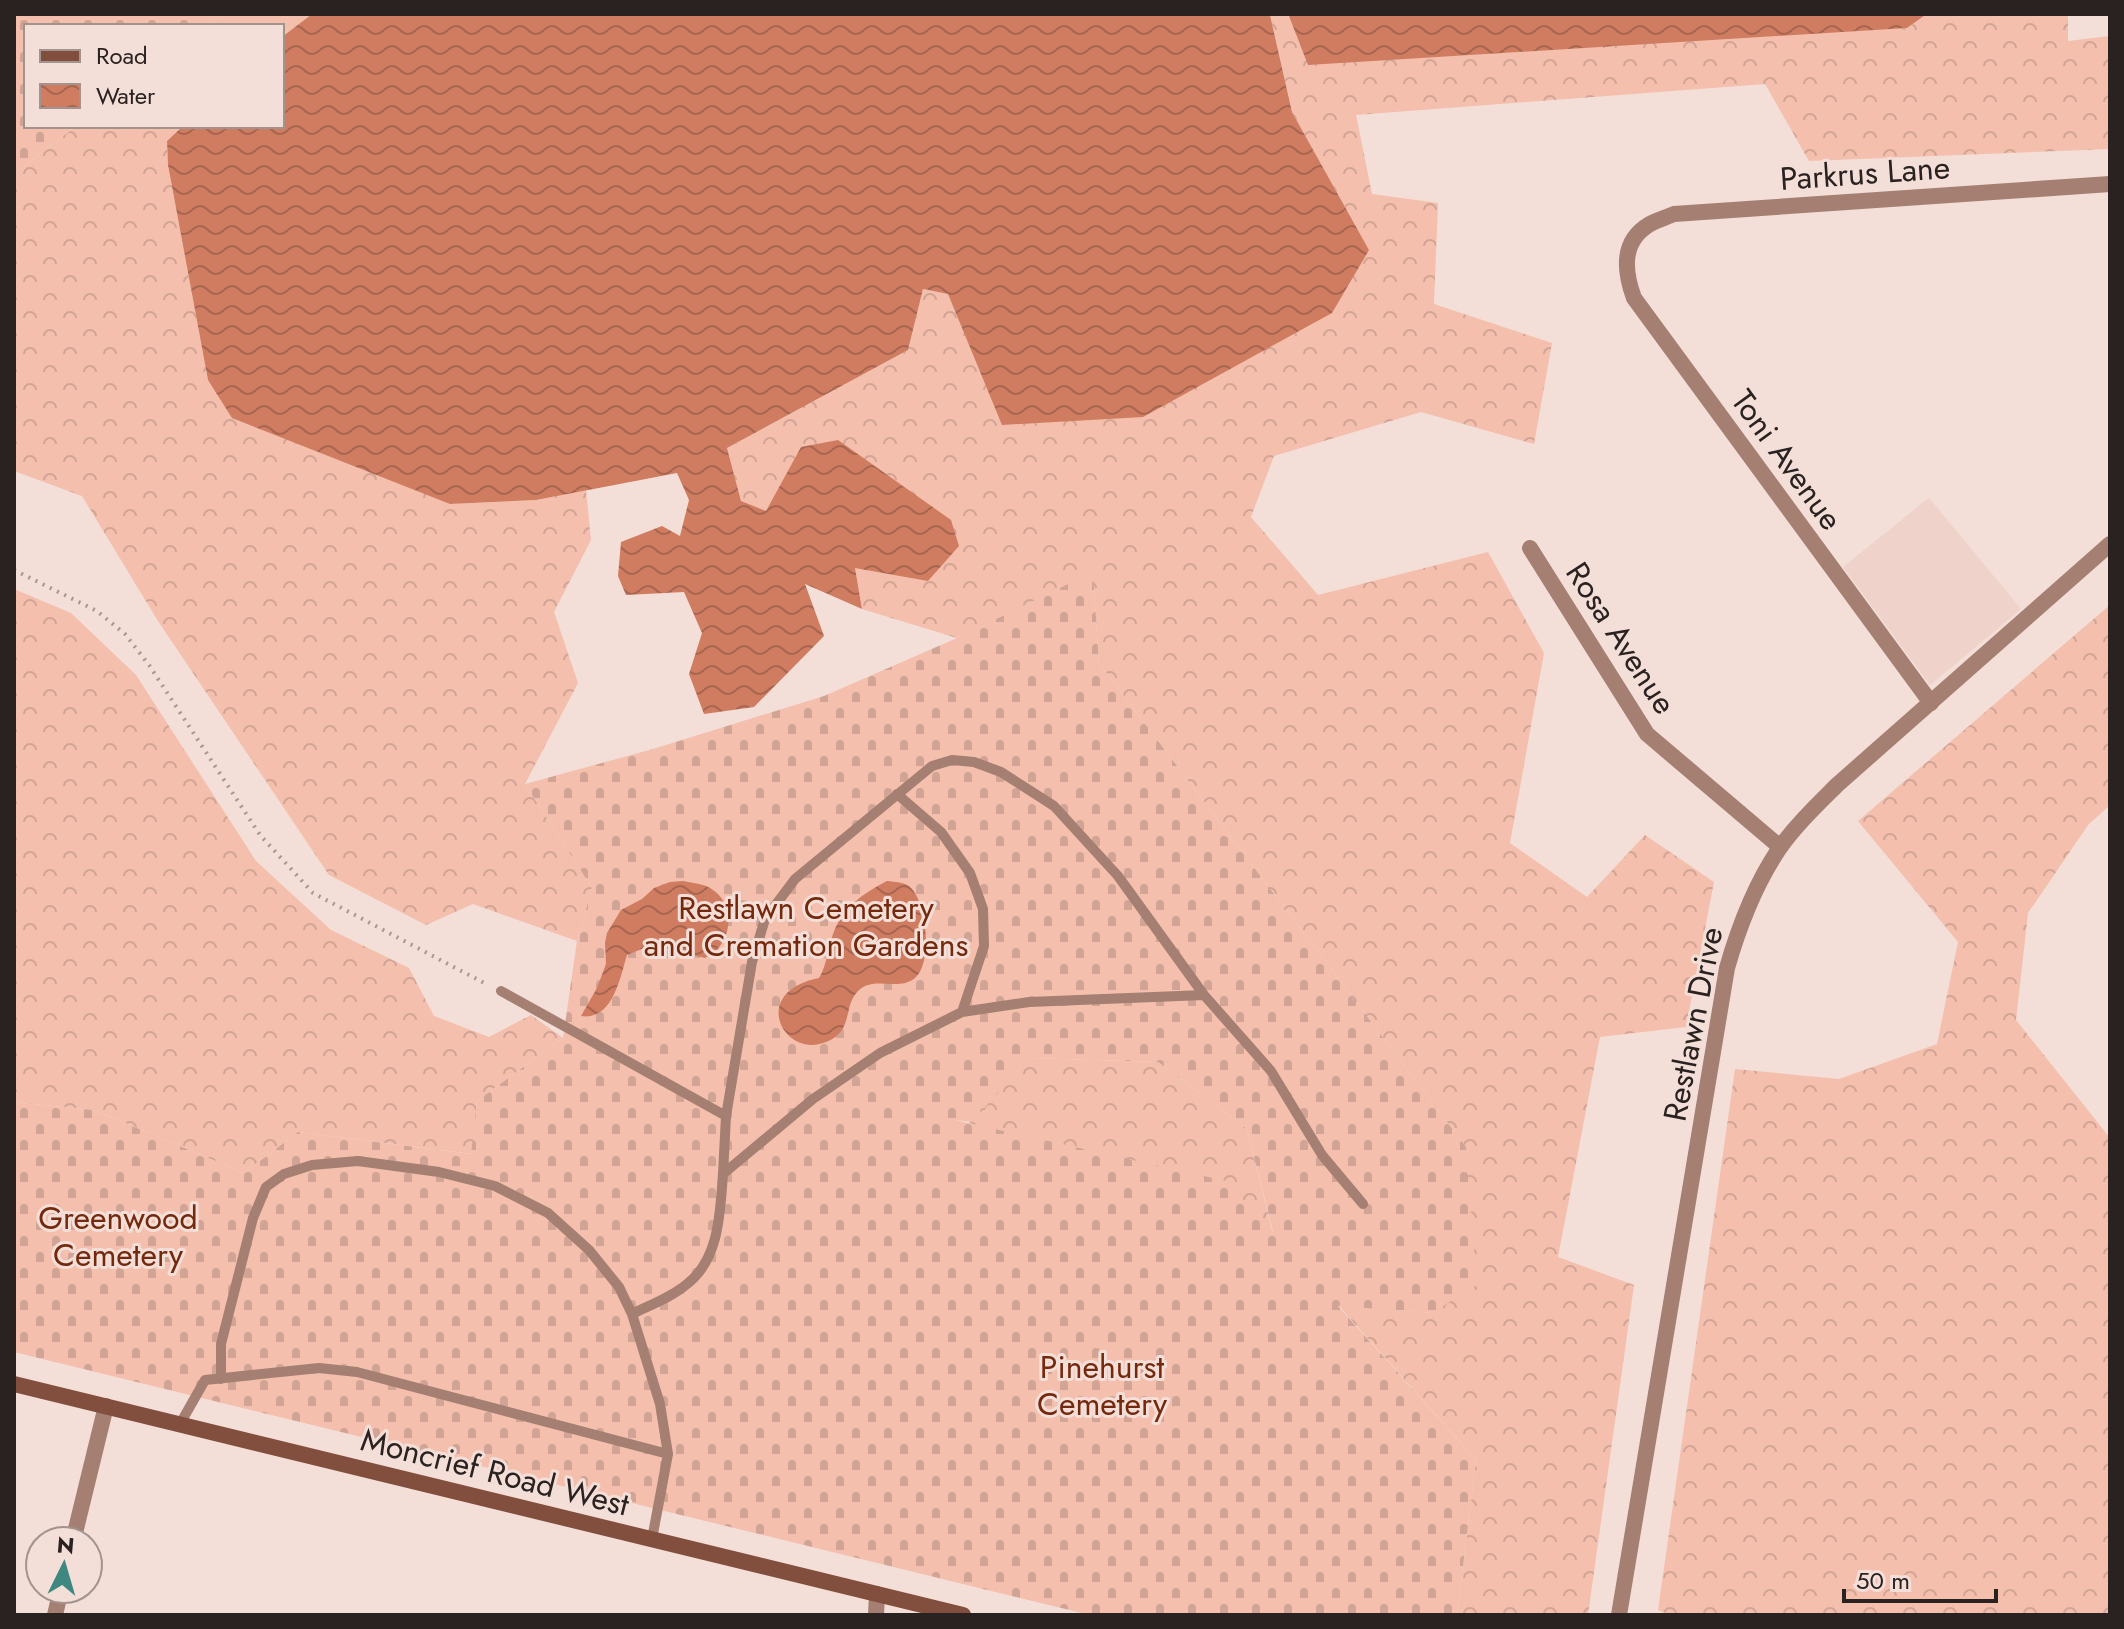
<svg xmlns="http://www.w3.org/2000/svg" width="2124" height="1629" font-family="Jost,sans-serif">
<style>
.built{fill:#efd2c9}
.forest{fill:url(#forest-crowns)}
.cemetery{fill:url(#cemetery-stones);fill-rule:evenodd}
.water{fill:url(#water-waves)}
.lines{fill:none;stroke-linecap:round;stroke-linejoin:round}
.path{stroke:#a79792;stroke-width:4;stroke-dasharray:2 6;stroke-linecap:butt}
.service{stroke:#a47f72;stroke-width:10}
.minor{stroke:#a47f72;stroke-width:16}
.tertiary{stroke:#a47f72;stroke-width:16}
.secondary{stroke:#824e3d;stroke-width:16}
.labels{text-anchor:middle;stroke-width:6;stroke-linejoin:round;paint-order:stroke}
.street-label{font-size:32px;fill:#292220;stroke:#f3ded8}
.park-label{font-size:32px;fill:#74290c;stroke:#f3ded8}
</style>
<defs>
<pattern id="forest-crowns" width="20" height="18" patternUnits="userSpaceOnUse" patternTransform="scale(2)"><rect width="20" height="18" fill="#f4bfad"/><path d="M2 6a3 3 0 1 1 6 0M12 15a3 3 0 1 1 6 0" fill="none" stroke="#d1a495"/></pattern>
<pattern id="cemetery-stones" width="16" height="16" patternUnits="userSpaceOnUse" patternTransform="scale(2)"><rect width="16" height="16" fill="#f4bfad"/><path d="M2 7V4a2 2 0 0 1 4 0v3zM10 15v-3a2 2 0 0 1 4 0v3z" fill="#d1a495"/></pattern>
<pattern id="water-waves" width="16" height="10" patternUnits="userSpaceOnUse" patternTransform="scale(2)"><rect width="16" height="10" fill="#cf7c60"/><path d="M0 5q4-4 8 0t8 0" fill="none" stroke="#a8654f"/></pattern>
</defs>
<rect width="100%" height="100%" fill="#f3ded8"/>
<path class="built" d="M1929,498L2021,609L1930,685L1843,567Z"/>
<path class="forest" d="M221,14H312L282,37V26H206Z
M1928,14H2068V41L2110,36V149L1809,161L1765,84L1356,115L1372,194L1438,203L1434,304L1552,343L1534,444L1421,412L1274,456L1251,517L1318,595L1488,552L1544,653L1510,843L1587,897L1645,835L1714,882L1686,1027L1600,1037L1558,1257L1634,1285L1588,1615H1457L1476,1460L1338,1305L1432,1313L1466,1147L1099,663L1093,573L957,638L862,609L855,568L801,447L766,512L741,501L727,448L908,350L923,289L948,294L1369,250L1292,112L1270,15L1907,28Z
M76,126H183L167,141L168,165L208,380L450,504L536,500L586,490L591,540L554,612L578,683L525,784L592,888L577,941L473,904L426,925L329,875L158,621L82,496L14,471V174Z
M14,589L71,613L136,675L256,861L331,930L409,968L434,1016L489,1037L531,1015L563,1038L477,1101L472,1154L298,1132L244,1173L94,1110L14,1102Z
M2110,605V805L2088,825L2028,913L2016,1020L2110,1138V1615H1670L1658,1610L1735,1069L1839,1079L1937,1044L1958,942L1858,821Z
M1029,1058L1158,1062L1247,1129L1273,1234L969,1123Z"/>
<path class="cemetery" d="M14,14H221L206,26H26V126H76L14,174Z
M1093,572L1099,663L1466,1147L1477,1285L1432,1313L1338,1306L1476,1460L1457,1615H1090L14,1352V1102L94,1110L244,1173L298,1132L471,1154L477,1101L563,1038L577,941L592,888L525,784L653,749L824,696L957,638ZM1029,1058L1158,1062L1247,1129L1273,1232L1226,1181L955,1120L972,1122Z"/>
<path class="water" d="M312,14H1927L1907,28L1308,65L1289,16L1270,15L1292,112L1369,250L1332,313L1143,417L1002,425L948,294L923,289L908,350L727,448L741,501L766,511L801,447L838,440L951,520L959,546L928,581L855,568L862,609L805,584L824,636L754,707L704,714L689,674L702,633L684,592L626,595L618,576L621,542L662,526L680,536L689,500L677,473L536,500L450,504L232,418L208,380L168,165L167,141L183,126H282V37Z
M683,881C693,883 706,884 713,890C731,902 733,929 720,946C717,951 710,955 705,958L651,945L627,955C620,977 613,1021 581,1016L597,988L606,964L605,943L607,933L621,910L642,899L654,888L670,882Z
M887,881C895,882 904,882 910,887C927,902 933,963 915,978C898,992 874,975 858,991C842,1007 855,1033 823,1043C783,1057 749,992 819,978C828,963 828,945 835,929C845,905 866,892 887,881Z"/>
<g class="lines">
<path class="path" d="M14,570L97,611L125,634L149,665L260,835L313,893L488,985"/>
<path class="service" d="M897,794L941,832L970,873L983,909L984,946L962,1012
M501,991L726,1116L752,962L765,919L795,879L932,766L952,760L974,762L1001,772L1054,806L1118,876L1204,995L1271,1071L1322,1155L1363,1204
M726,1116L723,1174L813,1099L880,1053L962,1012L1029,1002L1204,995
M632,1314C650,1305 672,1297 687,1284C720,1259 720,1210 723,1174
M221,1379V1344L253,1218L266,1187L284,1174L312,1165L358,1161L439,1172L495,1186L548,1213L589,1250L619,1287L632,1314L660,1404L668,1454
M180,1424L205,1380L319,1368L357,1372L668,1454L652,1539"/>
<path class="minor" d="M1530,548L1647,734L1780,847
M1931,703L1634,298C1624,271 1621,241 1650,224C1657,220 1667,217 1674,214L2110,184
M73,1541L106,1406
M55,1615L61,1589
M876,1615L877,1594"/>
<path class="tertiary" d="M1619,1615L1727,968C1739,926 1754,886 1779,849C1795,826 1817,805 1837,785L2110,544"/>
<path class="secondary" d="M14,1384L963,1615"/>
</g>
<g class="labels">
<g class="street-label">
<text transform="translate(1865 173) rotate(-4)" y="11">Parkrus Lane</text>
<text transform="translate(1787 460) rotate(54)" y="11">Toni Avenue</text>
<text transform="translate(1621 638) rotate(57)" y="11">Rosa Avenue</text>
<text transform="translate(1693 1024) rotate(-79)" y="11">Restlawn Drive</text>
<text transform="translate(495 1472) rotate(14)" y="11">Moncrief Road West</text>
</g>
<g class="park-label">
<text x="806" y="919">Restlawn Cemetery<tspan x="806" dy="37">and Cremation Gardens</tspan></text>
<text x="118" y="1229">Greenwood<tspan x="118" dy="37">Cemetery</tspan></text>
<text x="1102" y="1378">Pinehurst<tspan x="1102" dy="37">Cemetery</tspan></text>
</g>
</g>
<rect width="2124" height="1629" fill="none" stroke="#292220" stroke-width="32"/>
<rect x="24" y="24" width="260" height="104" fill="#f3ded8" stroke="#a2938e" stroke-width="2"/>
<rect x="40" y="50" width="40" height="12" fill="#824e3d" stroke="#a2938e" stroke-width="2"/>
<text x="96" y="64" font-size="24" fill="#292220">Road</text>
<rect x="40" y="84" width="40" height="24" fill="url(#water-waves)" stroke="#a2938e" stroke-width="2"/>
<text x="96" y="104" font-size="24" fill="#292220">Water</text>
<g transform="translate(64 1565) rotate(5)"><circle r="38" fill="#f3ded8" stroke="#a2938e" stroke-width="2"/>
<path d="M0-6L14 30L0 20L-14 30Z" fill="#3f8781"/>
<text y="-12" font-size="22" font-weight="bold" text-anchor="middle" fill="#292220">N</text>
</g>
<path d="M1844 1589v12h152v-12" fill="none" stroke="#292220" stroke-width="4"/>
<text x="1856" y="1589" font-size="24" fill="#292220" stroke="#f3ded8" stroke-width="6" paint-order="stroke">50 m</text>
</svg>
